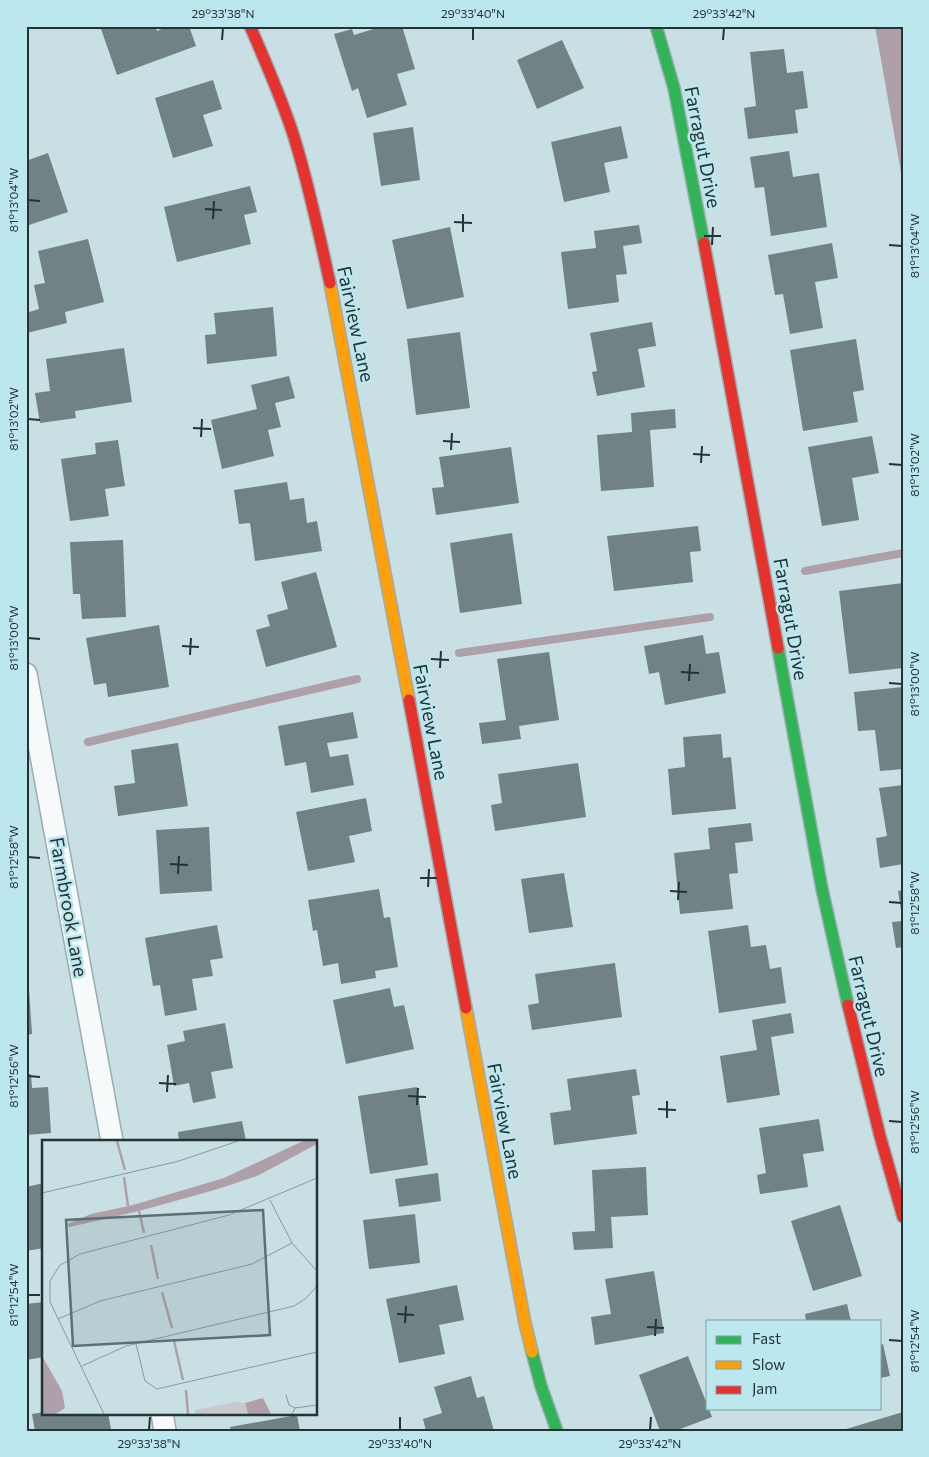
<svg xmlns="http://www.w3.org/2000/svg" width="929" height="1457" font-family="Commissioner,sans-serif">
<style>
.water{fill:#ae9fa9}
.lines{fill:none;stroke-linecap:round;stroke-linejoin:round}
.stream{stroke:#ae9fa9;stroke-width:8}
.building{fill:#718285}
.street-casing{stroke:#9aacb0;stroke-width:24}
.fast-casing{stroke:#9aacb0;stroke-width:14}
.slow-casing{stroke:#9aacb0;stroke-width:14}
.jam-casing{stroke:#9aacb0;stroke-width:14}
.street{stroke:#f7fafb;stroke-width:21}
.fast{stroke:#30b455;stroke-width:11}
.slow{stroke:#ff9f0a;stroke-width:11}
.jam{stroke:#e5322d;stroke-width:11}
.ticks{fill:none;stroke:#233437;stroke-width:2}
.labels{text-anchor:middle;stroke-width:5;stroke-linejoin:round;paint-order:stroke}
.street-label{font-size:19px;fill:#233437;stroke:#bde7ef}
.inset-river{fill:none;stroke:#ae9fa9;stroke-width:2.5}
.inset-road{fill:none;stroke:#869b9f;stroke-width:1}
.view{fill:#5d7074;fill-opacity:0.15;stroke:#5d7074;stroke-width:2.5}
.inset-edge{fill:none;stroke:#233437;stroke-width:2.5}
.neatline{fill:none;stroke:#233437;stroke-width:2}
.ticks-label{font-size:12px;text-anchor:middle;fill:#233437}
</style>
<rect width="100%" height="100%" fill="#c8dfe4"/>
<path class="water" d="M875,26H903V184Z"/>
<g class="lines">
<path class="stream" d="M805,571L903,553
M459,653L710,617
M88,742L357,679"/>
</g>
<path class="building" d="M100,26H155L157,31L168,26H189L196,46L117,75Z
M383,26H402L415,69L397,74L407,105L367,118L358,88L352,91L334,34L352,29L354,35Z
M562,40L584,88L537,109L517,60Z
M784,49L787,73L803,71L808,108L795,110L798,133L748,139L744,108L756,106L750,52Z
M213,80L222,109L203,115L213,146L173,158L155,98Z
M621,126L628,158L604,163L610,192L564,202L551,142Z
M413,127L420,180L381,186L373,133Z
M789,151L793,177L819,173L827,227L771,236L764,187L755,188L750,157Z
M48,153L68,212L26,226V161Z
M250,186L257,212L244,215L251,244L177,262L164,207Z
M639,225L642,243L623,246L627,274L616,275L619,302L568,309L561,252L596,248L594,231Z
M450,227L464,297L407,309L392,240Z
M88,239L104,302L65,312L67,323L27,333L26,313L39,309L34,285L45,283L38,251Z
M832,243L838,278L815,282L823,328L790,334L783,294L775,295L768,255Z
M273,307L277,356L207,364L205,335L216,334L214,313Z
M652,322L656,346L638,349L645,387L597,396L592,372L597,371L590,333Z
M460,332L470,408L416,415L407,339Z
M856,339L864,390L853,392L858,422L803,431L790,350Z
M124,348L132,402L75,411L76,418L40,423L35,393L50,391L46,359Z
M289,376L295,398L275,403L281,427L268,430L274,456L222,469L211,420L257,409L251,385Z
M675,409L676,428L650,430L654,487L601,491L597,435L632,432L631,413Z
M872,436L879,473L852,478L859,520L822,526L808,447Z
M118,440L125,486L105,489L109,516L70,521L61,459L96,454L95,443Z
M511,447L519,503L436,515L432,488L444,487L439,457Z
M287,482L290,500L304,498L307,523L317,521L322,551L255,561L250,523L239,524L234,490Z
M698,526L701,551L690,552L693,582L614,591L607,536Z
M512,533L522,604L460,613L450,543Z
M123,540L126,617L82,619L80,594H73L70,542Z
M316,572L337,647L266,667L256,630L270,626L267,615L288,609L281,582Z
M903,583V668L849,674L839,591Z
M159,625L169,687L108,697L106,683L94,685L86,638Z
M703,635L706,654L719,652L726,693L665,705L659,672L649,674L644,646Z
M549,652L559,720L519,726L521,739L482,744L479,723L506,720L497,659Z
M903,687V769L880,771L875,730L858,731L854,692Z
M353,712L358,738L327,743L330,757L348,754L354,785L311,793L306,762L285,766L278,726Z
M721,734L723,758L731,757L736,809L672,815L668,769L685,767L683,737Z
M178,743L188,806L118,816L114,786L135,783L131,750Z
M578,763L586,817L495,831L491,805L502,803L498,774Z
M903,785V864L880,868L876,838L887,836L879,788Z
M366,798L372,831L349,836L355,862L308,871L296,812Z
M751,823L753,841L735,843L738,873L729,874L733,909L680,914L674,853L710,849L708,828Z
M209,827L212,891L160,894L156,830Z
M564,873L573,927L529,933L521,879Z
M379,889L384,918L390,917L398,967L375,971L376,978L341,984L338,963L323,966L317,930L313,931L308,900Z
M903,890V916H902L898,891Z
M903,921V947L896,948L892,922Z
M217,925L223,958L210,960L213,976L192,979L197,1010L165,1016L160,985L153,986L145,938Z
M748,925L751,947L766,945L770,969L781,967L786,1003L719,1013L708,931Z
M615,963L622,1017L532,1030L528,1005L539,1003L535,974Z
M28,974L32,1034L26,1035V975Z
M390,988L394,1007L404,1005L414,1049L346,1064L333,1000Z
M791,1013L794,1033L771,1037L780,1095L727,1103L720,1056L757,1050L752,1020Z
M225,1023L233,1068L211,1072L216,1098L193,1103L189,1083L174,1086L167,1045L185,1041L183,1031Z
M636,1069L640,1095L632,1096L637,1134L554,1145L550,1113L571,1110L567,1079Z
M31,1074L32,1088L48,1087L51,1133L26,1135V1075Z
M417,1087L428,1165L370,1174L358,1096Z
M819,1119L824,1151L803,1154L808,1187L760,1194L757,1175L766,1173L759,1128Z
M242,1121L246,1141H179L178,1132Z
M646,1167L648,1215L611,1217L613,1248L574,1250L572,1232L595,1231L592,1170Z
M438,1173L441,1201L399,1207L395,1179Z
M44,1183V1248L26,1251V1187Z
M840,1205L862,1276L813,1291L791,1221Z
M415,1214L420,1263L369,1269L363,1220Z
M654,1271L664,1333L595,1345L591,1317L611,1314L605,1279Z
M457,1285L464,1320L439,1325L445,1354L399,1363L386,1299Z
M44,1302V1357L26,1360V1304Z
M847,1304L851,1321H806L805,1314Z
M883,1344L890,1376L880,1378V1345Z
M688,1356L712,1417L675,1431H660L639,1375Z
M471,1376L477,1398L484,1396L494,1431H426L423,1419L442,1413L434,1387Z
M44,1412V1413H108L111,1429L103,1431H35L32,1414Z
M903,1412V1431H844L843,1430Z
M297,1415L300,1431H231L230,1427Z"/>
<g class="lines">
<defs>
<path id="street" d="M26,674L112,1141
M162,1413L165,1431"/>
<path id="fast" d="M656,26L674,88L704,243
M778,648L822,889L848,1005
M532,1352L541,1386L557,1431"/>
<path id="slow" d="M330,283L409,700
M466,1008L525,1323L532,1352"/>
<path id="jam" d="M250,26C266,63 282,99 294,137C309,185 319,234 330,283
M704,243L778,648
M409,700L466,1008
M848,1005L880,1136L903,1217"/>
</defs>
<use href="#street" class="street-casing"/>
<use href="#fast" class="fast-casing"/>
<use href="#slow" class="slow-casing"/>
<use href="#jam" class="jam-casing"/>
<use href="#street" class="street"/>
<use href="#fast" class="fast"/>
<use href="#slow" class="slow"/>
<use href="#jam" class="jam"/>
</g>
<path class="ticks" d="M222,40L223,28M473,40V28M723,40L724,28M28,200L40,201M205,209L222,210M213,219L214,201M454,222L472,223M463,232V214M704,236H721M712,245L713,227M889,245L902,246M28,419L40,420M193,428L211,429M201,437L202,419M443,441L460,442M451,450L452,433M693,454L710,455M701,463L702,446M889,464L902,465M28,638L40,639M182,646L199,647M190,655L191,638M431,659L449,660M440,668L441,651M681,672L699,673M689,681L690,664M889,683L902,684M28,857L40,858M170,864L188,865M178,874L179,856M420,878H437M428,887L429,869M670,891L687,892M678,900L679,882M889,902L902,903M28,1076L40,1077M159,1083L176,1084M167,1092L168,1075M408,1096L426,1097M417,1105L418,1088M658,1109L676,1110M667,1118V1101M889,1121L902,1122M28,1295H40M397,1314L414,1315M405,1323L406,1306M647,1327L664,1328M655,1336L656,1319M889,1340L902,1341M149,1430L150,1417M400,1430V1417M650,1430L651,1417"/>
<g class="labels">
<g class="street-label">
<text transform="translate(703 147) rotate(79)" y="7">Farragut Drive</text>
<text transform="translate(356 324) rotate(78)" y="7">Fairview Lane</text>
<text transform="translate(791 619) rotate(80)" y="7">Farragut Drive</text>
<text transform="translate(431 722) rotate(79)" y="7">Fairview Lane</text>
<text transform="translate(69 907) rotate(80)" y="7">Farmbrook Lane</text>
<text transform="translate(869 1016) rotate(77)" y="7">Farragut Drive</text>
<text transform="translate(505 1121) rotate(79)" y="7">Fairview Lane</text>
</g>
</g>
<g transform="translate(42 1140)">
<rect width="275" height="275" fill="#c8dfe4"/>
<path d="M193,262L203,263L206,274H153V270Z" fill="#c9c8cf"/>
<path d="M261,1H275V4L215,36L176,49L97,71L28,87L23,85L49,74L91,65L182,38ZM0,216L20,251L23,268L14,274H0ZM221,258L229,274H206L203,263Z" fill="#ae9fa9"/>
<path class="inset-river" d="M75,1L83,30M82,37L86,66M97,71L102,93M109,105L116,139M120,152L130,188M132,201L141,240M144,250L146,274"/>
<path class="inset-road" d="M0,53L137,21L196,1M228,60L250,103L275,131M16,179L58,161L210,124L250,103M94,204L103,241L115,249L275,212M40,226L84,206L252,166L263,159L275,146M244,255L247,265L253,268L250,274M253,268L275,265M62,274L8,162V141L18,125L38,114L187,75L275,38"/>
<path class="view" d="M221,70L228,195L31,206L24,80Z"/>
<rect width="275" height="275" class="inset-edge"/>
</g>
<rect width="929" height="1457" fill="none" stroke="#bde7ef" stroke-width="55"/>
<rect x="706" y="1320" width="175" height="90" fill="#bde7ef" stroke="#7f9fa5"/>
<rect x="716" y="1336" width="25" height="8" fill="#30b455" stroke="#7f9fa5"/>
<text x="752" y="1344" font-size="15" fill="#233437">Fast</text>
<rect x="716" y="1361" width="25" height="8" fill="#ff9f0a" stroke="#7f9fa5"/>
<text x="752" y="1370" font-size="15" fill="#233437">Slow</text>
<rect x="716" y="1386" width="25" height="8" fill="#e5322d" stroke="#7f9fa5"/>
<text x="752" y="1394" font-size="15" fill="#233437">Jam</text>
<rect x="28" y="28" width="874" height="1402" class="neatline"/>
<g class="ticks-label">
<text x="223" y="18">29°33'38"N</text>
<text x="473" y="18">29°33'40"N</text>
<text x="724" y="18">29°33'42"N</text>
<text transform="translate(14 200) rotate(-90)" y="4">81°13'04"W</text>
<text transform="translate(915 246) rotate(-90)" y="4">81°13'04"W</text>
<text transform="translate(14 419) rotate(-90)" y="4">81°13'02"W</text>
<text transform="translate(915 465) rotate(-90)" y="4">81°13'02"W</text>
<text transform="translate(14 638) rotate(-90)" y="4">81°13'00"W</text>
<text transform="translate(915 684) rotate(-90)" y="4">81°13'00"W</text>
<text transform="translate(14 857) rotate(-90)" y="4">81°12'58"W</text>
<text transform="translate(915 903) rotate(-90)" y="4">81°12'58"W</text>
<text transform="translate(14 1076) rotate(-90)" y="4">81°12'56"W</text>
<text transform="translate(915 1122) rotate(-90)" y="4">81°12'56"W</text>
<text transform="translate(14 1295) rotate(-90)" y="4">81°12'54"W</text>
<text transform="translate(915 1341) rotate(-90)" y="4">81°12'54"W</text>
<text x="149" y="1448">29°33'38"N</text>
<text x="400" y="1448">29°33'40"N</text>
<text x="650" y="1448">29°33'42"N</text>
</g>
</svg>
